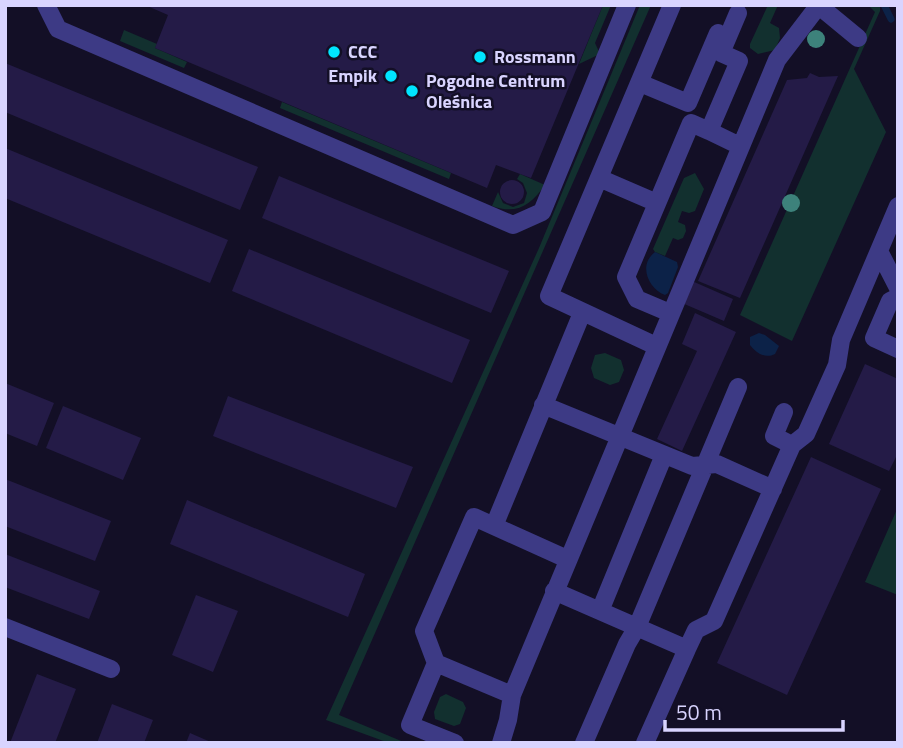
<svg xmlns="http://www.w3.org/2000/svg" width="903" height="748" font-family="'Titillium Web',sans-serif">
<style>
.green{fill:#12302f}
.water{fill:#0c2248}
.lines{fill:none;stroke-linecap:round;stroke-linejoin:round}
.stream{stroke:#0c2248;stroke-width:7}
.building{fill:#241b47}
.minor{stroke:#3d3a85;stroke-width:18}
.tree{fill:#3d827b}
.poi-dot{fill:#00e5ff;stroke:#130f26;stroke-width:2.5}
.labels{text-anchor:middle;stroke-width:5;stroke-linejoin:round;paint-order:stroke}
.poi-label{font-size:18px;font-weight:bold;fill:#d9d4ff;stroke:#130f26;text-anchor:start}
</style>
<rect width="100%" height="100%" fill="#130f26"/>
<path class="green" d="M603,5H611L595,43L600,54L579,64Z
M640,5H651L339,715L406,743H389L326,720L539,248Z
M768,5H778L770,23L779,28L780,38L775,50L758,54L750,48V44Z
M868,5H880V11L854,69L886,132L792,341L740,315L875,12Z
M124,30L157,44L155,48L187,62L184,68L120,41Z
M282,102L451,173L449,179L280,108Z
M695,173L704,189L695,211L689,213L682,211L678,222L685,225L686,231L683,238L678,240L673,238L665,256L655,252L653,249L684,178Z
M520,174L545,185C531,205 517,215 492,206L498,192L503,203L513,207L524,203L527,193L523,183L517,179Z
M605,353L621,360L624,370L619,382L610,385L594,378L591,368L595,355Z
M898,507V595L865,582Z
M446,694L463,702L466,708L460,724L454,726L435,719L434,712L440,697Z"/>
<path class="water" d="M655,252L677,262L678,267L668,293L665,295C648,288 638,265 655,252Z
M759,333L765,335L779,346L775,354C765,359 756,353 750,345V337Z"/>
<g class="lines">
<path class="stream" d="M884,5L891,19"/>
</g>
<path class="building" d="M145,5H603L531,178L496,165L487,188L155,48L168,15Z
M5,63L258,167L240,210L5,112Z
M810,73L819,77L838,76L740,298L698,281L787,80L807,78Z
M5,148L228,240L210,283L5,198Z
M279,176L509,271L491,313L262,218Z
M500 192a12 12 0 1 1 24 0a12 12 0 1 1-24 0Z
M249,249L470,340L452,383L232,291Z
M692,281L733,299L724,321L682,303Z
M695,313L736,332L682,451L657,439L697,351L682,344Z
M865,364L898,379V453L889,471L829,444Z
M5,383L54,403L37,446L5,433Z
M228,396L413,467L396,508L213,436Z
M63,406L141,438L123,480L46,448Z
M811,457L881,489L787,695L717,663Z
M5,479L111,521L95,561L5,526Z
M187,500L365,574L348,617L170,544Z
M5,554L100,591L89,619L5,587Z
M196,595L238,611L213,672L172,655Z
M37,674L76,689L55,743H10Z
M112,704L153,720L144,743H97Z
M190,733L213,743H186Z"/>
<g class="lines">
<path class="minor" d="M46,5L58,29L513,225L542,212L627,5
M818,5L858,38
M738,13L721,53L739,61L709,131L740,146
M640,83L688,103L718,33
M599,178L657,203
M879,251L898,288
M898,297L890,301L874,338L898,349
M670,313L637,299L626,277L691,123L709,131
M656,346L549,296L672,5
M543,405L692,466L717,464L773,489
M784,412L774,436L792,445
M494,526L582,313
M554,591L687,649L645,743
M600,611L664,455
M5,627L111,669
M687,649L696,630L714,621L792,445L806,434L837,365L841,340L898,206
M436,663L424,631L474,517L567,559
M455,743L410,725L436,663L512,695
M501,743L508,720L512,695L777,60L819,5
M584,743L627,644L637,627L738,387"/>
</g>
<g class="tree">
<circle cx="816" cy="39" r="9"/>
<circle cx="791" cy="203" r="9"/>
</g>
<g class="poi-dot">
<circle cx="334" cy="52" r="7"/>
<circle cx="480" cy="57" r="7"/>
<circle cx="391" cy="76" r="7"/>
<circle cx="412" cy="91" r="7"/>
</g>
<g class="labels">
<g class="poi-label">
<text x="348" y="58">CCC</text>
<text x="494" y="63">Rossmann</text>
<text x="377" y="82" text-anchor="end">Empik</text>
<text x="426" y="87">Pogodne Centrum<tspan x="426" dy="21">Oleśnica</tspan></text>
</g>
</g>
<rect width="903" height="748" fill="none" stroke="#d9d4ff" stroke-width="14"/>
<path d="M665 720v10h178v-10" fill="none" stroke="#d9d4ff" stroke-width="3.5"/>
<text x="676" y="720" font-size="21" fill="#d9d4ff" stroke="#130f26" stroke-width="5" paint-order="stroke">50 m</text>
</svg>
